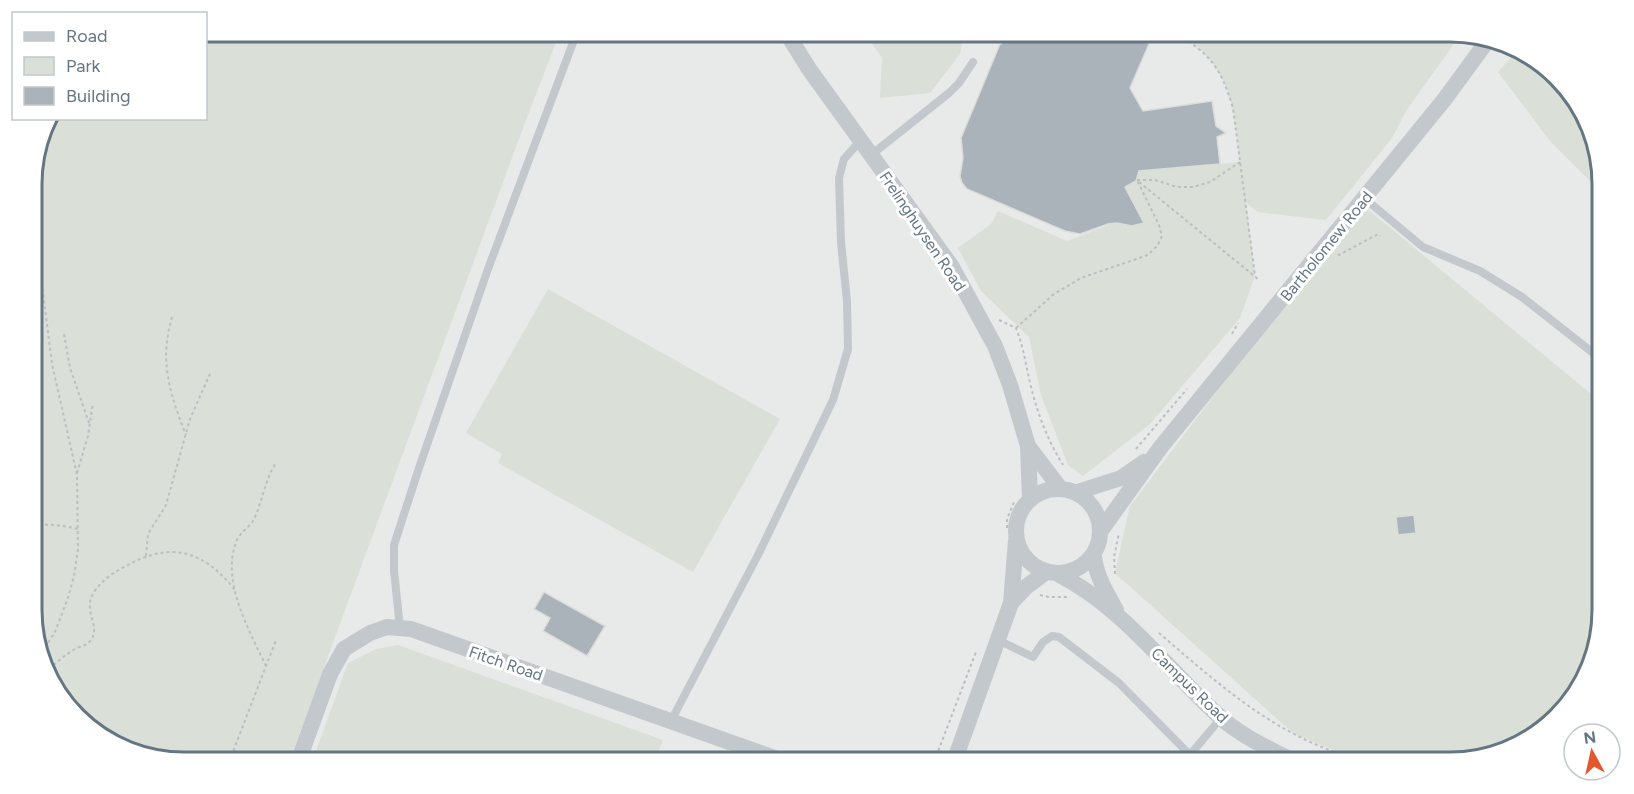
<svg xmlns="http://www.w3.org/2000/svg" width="1634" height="794" font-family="Figtree,sans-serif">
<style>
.built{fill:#e8e9e9}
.green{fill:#dadfd7}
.building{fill:#aab3b9;stroke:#dcdcda;stroke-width:1.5}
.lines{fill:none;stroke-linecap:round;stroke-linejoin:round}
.path{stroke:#bbbfc2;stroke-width:2;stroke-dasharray:3 3;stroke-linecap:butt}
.service{stroke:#c3c8cc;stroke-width:8}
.minor{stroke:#c3c8cc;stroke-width:16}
.labels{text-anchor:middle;stroke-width:6;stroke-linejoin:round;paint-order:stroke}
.street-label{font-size:16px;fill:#657683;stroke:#fff}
.rim{fill:none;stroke:#657683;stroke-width:3}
</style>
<rect width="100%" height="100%" fill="#fafaf8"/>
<path class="built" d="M206,32H1450L1517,47L1571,91L1601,164L1602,610L1587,677L1535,737L1460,762H184L117,747L63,703L33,630L32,174L47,119L206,118Z"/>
<path class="green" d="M206,32H560L526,120L289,762H184L117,747L63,703L33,630L32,174L47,119L206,118Z
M864,32H964L960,54L930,93L880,98L882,58Z
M1173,32H1450L1461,34L1406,111L1392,138L1326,220L1258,212L1246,203L1255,276L1240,318L1150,424L1083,476L1068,465L1041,395L1029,337L981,291L958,248L991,224L998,211L1067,241L1114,223L1128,225L1143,222L1123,183L1141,159L1155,169L1240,162C1235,120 1233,76 1197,46C1190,41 1181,36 1173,32Z
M1519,49L1571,91L1601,164V192L1550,141L1498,72Z
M1360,203L1602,403V610L1587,677L1548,722L1508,746L1454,762L1359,760L1294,734L1115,573L1130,506Z
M548,289L780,419L693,572L498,463L502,454L466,433Z
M398,645L663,740L654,762H312L348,663L376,649Z"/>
<path class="building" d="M1007,32H1139L1152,37L1130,88L1143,111L1212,101L1216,126L1226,133L1217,137L1220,164L1139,171L1136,181L1125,187L1144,223L1132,226L1117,223L1108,224L1080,234L1065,231L967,189L962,183L960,176L963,158L961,138L1000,44H1001Z
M1414,515L1416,533L1398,535L1396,517Z
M544,592L605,626L587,656L543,631L550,618L534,609Z"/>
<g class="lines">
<path class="path" d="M1173,32C1211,54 1220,66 1233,108L1255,276
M1137,180H1155L1177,187H1193L1210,182L1240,162
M1139,182L1258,279
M32,254L42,285L52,364L77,475L78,549L74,576L68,598L55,632L42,652
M1338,254L1339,255L1378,234L1380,236
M172,317C170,325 168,333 167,341C163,374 174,405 186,435
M999,320L1016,328C1024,348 1026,367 1031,387C1038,415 1048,441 1063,465
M1016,328L1054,294L1081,278L1148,255L1158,245L1162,236L1159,225L1137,180
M64,334L70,368L89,423
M1232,334L1238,323
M1136,449L1187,389
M77,473L88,436L93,403
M33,525C48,524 62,525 78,529
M1007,528V519L1014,502
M146,556L148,534L166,505L190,419L210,374
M1115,574L1114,557L1119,533
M1040,595L1049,597H1067
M1159,633C1223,688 1289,748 1375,762
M266,666C249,630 220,580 237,540C241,531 250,527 254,519C263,500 264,482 276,463
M49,669C57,662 65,655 75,649C78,647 84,646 87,644C90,642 92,639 93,636C98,623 83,609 94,592C102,580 114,572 126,566C171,541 203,550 235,590
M1509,745L1546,724
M229,762L276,640
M934,762L976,652
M1454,762L1487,753"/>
<path class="service" d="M871,155L949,93L959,83L973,62
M1364,198L1423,247L1480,271L1522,297L1602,360
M400,628L394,571V545L419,468L488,269L577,32
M998,640L1033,657L1043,642L1052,636L1059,637L1119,683L1190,755
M671,721L758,555L833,400L848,349L847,301L841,242L839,178L844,159L861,140
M1184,762L1221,718"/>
<path class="minor" d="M786,32L809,69L952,267L995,346L1010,385L1028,446L1030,500
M1028,446L1060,488
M1016 531a42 42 0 1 1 84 0a42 42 0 1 1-84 0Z
M1077,492L1121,478L1144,462
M1102,529L1160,448L1444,100L1488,40
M1094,556C1096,576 1106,592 1116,610
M1058,574C1123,607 1167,669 1220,717C1241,736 1270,749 1295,762
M1011,603L1026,587L1046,572
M298,762L330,674L344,649L370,633L387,627L411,629L786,762
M954,762L1011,603L1016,541"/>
</g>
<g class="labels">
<g class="street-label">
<text transform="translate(923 231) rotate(56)" y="6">Frelinghuysen Road</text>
<text transform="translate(1326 246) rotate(-51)" y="6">Bartholomew Road</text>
<text transform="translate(506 663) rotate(19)" y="6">Fitch Road</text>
<text transform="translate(1190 685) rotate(44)" y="6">Campus Road</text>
</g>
</g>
<path d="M0 0H1634V794H0ZM184 42H1450A142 142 0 0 1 1592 184V610A142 142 0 0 1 1450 752H184A142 142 0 0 1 42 610V184A142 142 0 0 1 184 42Z" fill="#fff" fill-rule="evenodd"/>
<path class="rim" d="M184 42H1450A142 142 0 0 1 1592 184V610A142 142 0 0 1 1450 752H184A142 142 0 0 1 42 610V184A142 142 0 0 1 184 42Z"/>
<rect x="12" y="12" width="195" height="108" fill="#ffffff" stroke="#c1c8cd" stroke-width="1.5"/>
<rect x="24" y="32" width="30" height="9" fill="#c3c8cc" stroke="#c1c8cd" stroke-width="1.5"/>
<text x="66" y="42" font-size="18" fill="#657683">Road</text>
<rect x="24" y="57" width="30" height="18" fill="#dadfd7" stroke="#c1c8cd" stroke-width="1.5"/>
<text x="66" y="72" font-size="18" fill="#657683">Park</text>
<rect x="24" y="87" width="30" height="18" fill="#aab3b9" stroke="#c1c8cd" stroke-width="1.5"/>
<text x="66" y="102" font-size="18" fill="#657683">Building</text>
<g transform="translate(1592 752) rotate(352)"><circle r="28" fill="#ffffff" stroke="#c1c8cd" stroke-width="1.5"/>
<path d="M0-4.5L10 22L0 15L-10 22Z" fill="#e4572e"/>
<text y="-9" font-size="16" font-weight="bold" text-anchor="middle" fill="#657683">N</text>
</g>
</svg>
